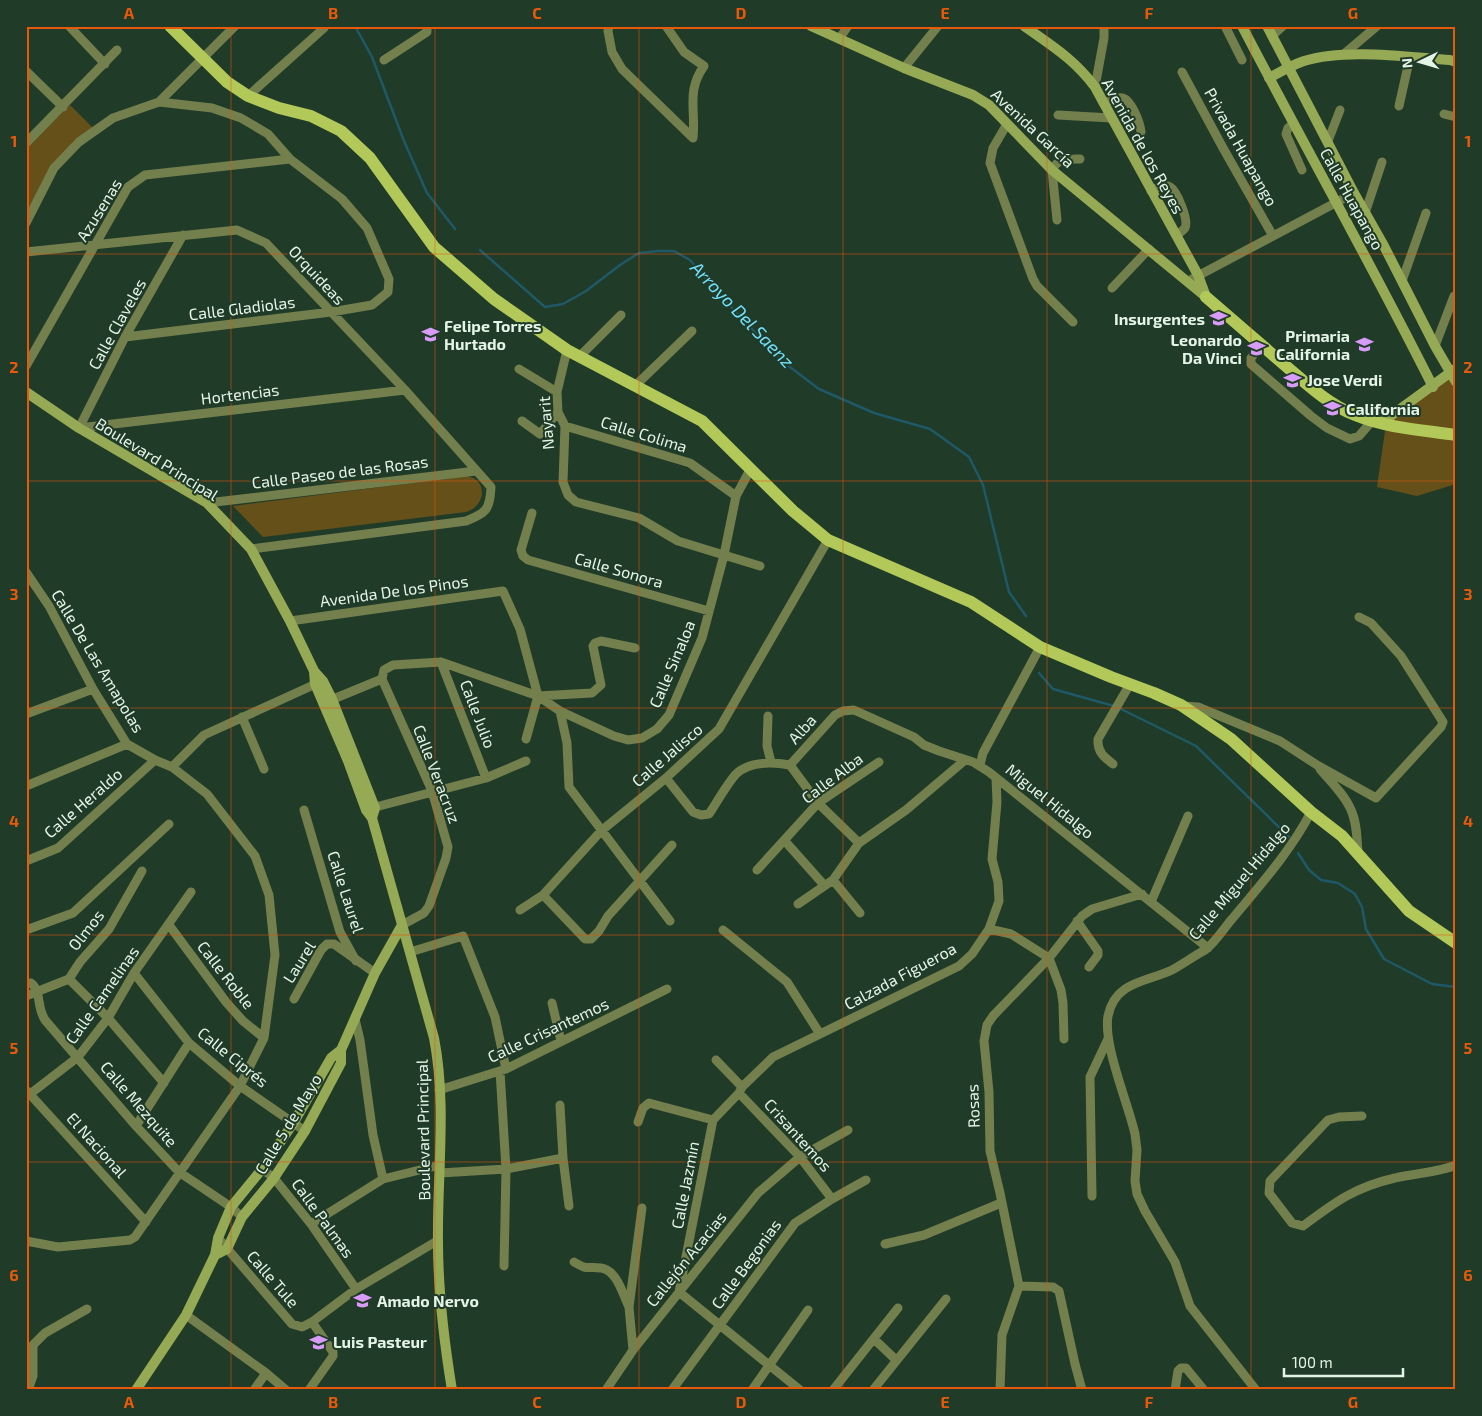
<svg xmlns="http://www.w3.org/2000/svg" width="1482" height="1416" font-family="'Exo 2',sans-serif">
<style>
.green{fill:#65501a}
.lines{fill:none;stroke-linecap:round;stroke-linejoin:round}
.stream{stroke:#1f5967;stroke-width:2.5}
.street{stroke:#737f4c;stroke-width:9}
.secondary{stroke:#96a954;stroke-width:10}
.primary{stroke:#b2c959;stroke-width:12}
.grid{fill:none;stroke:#e8590c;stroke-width:1;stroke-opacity:0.55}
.labels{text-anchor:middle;stroke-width:4;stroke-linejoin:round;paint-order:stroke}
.street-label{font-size:16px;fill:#e4f4e7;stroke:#203b28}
.poi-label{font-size:16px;font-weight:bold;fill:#e4f4e7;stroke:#203b28;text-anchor:start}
.water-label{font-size:18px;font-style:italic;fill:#71e1fd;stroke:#203b28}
.neatline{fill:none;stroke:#e8590c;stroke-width:2}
.grid-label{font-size:16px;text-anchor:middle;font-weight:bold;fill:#e8590c}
</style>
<rect width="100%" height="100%" fill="#203b28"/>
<path class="green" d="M70,105L94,129L68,151L26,221V148Z
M1454,372L1456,376V484L1417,496L1377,487L1386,424Z
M467,476C489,480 485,507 466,512L263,537L233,506Z"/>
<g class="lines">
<path class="stream" d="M355,26L372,57L404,141L427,193L455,229
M480,250L545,307L563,304L586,291L620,265L639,253L658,251H674L690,260L722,297L782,361L819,389L874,413L930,429L969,457L983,485L1009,592L1026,616
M1039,673L1053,689L1114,706
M1119,708L1196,746L1289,837
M1298,853L1309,870L1321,880L1338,883L1355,894L1362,907L1366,929L1384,959L1432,984L1456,987"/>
<path class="street" d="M69,26L105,64
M609,26L608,31L612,52L622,69L693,138
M666,26L684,52L704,66C686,91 696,110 693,138
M1225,26L1242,60
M1272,36L1283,26
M839,39L848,26
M1344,54L1377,26
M384,60L427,32V26
M904,68L938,26
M26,71L63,107
M1182,72L1223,148L1273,236
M1095,87L1104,38V26
M248,96L324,28
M1103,103C1109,101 1117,96 1123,98C1132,101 1140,123 1141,132
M1399,106L1410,57
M1444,114L1456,117
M1058,115L1111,118
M1007,124L993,148L990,163L1033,279L1037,286L1073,322
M1293,124L1288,128L1286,134L1302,170
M1328,141L1340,110
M26,143L117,50
M1151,191C1157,188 1163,183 1170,187C1177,191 1189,220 1185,228C1183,231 1179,233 1176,235
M1365,213L1382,162
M1057,220L1052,170C1058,158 1067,159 1080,159
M26,223L54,168L79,142L113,118L159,102L235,26
M26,252L237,230L266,243L405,390L491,487C490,510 486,513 466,521L251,549
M1192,279L1354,193
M1402,281L1426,213
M1112,288L1149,249
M125,337L331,312L372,305L388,292L389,279L367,228L342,199L290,159L268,134L241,118L212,108L159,102
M1261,345L1251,358V364L1311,416L1327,428L1350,439L1359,436L1372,421
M1435,346L1454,296
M567,350L557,392L558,412L565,426L563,482L568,495L576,502L639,518L678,541L760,566
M580,356L621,315
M26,366L128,187L145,175L290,159
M519,369L557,392
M636,385L692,331
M522,421L540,434L558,412
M565,426L690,463L736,496
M79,428L405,390
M79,428L125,337L183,235
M207,503L476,471
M532,513L521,550L523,556L528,560L709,611
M26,572L49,606L93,689L127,744L155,760L172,767L207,794L255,856L269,895L275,955L264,1038L240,1086L135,1237L130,1240L58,1247L26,1241
M290,621L503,591L520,629L538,696L526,739
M441,662L486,778
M382,679L384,670L393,665L441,662L538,696L560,711L614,736L628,740L642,738L657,729L669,715L702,638L724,555L736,496L750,470
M382,679L432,791L448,847L446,858L429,906L424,913L402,925
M538,696L592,693L601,685L593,646L595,643L601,641L635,648
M326,702L382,679
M1184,706L1198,707L1280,741L1317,765L1376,798L1441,727L1443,722L1401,656L1371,623L1359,617
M560,711L567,743L569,787L670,921
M26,714L93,689
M768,716L767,746L771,762
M242,717L264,769
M1113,764C1104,757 1097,752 1098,739L1130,684
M790,765L835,715L843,711L854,710L914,737L924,745L939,751L973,762L989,772L1208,948
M790,765L818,803L859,843L833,880L798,904
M980,765L983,753L1040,647
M172,767L204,735L320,682
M1320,769C1331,782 1345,795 1351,810C1357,823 1357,839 1358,853
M666,778L693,812L701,815L709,814C717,802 727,784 736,774C750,761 773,762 790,765
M26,786L127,744
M368,809L486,778L526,761
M304,810L340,932L356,961
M784,840L824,885
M859,843L906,810L965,760
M26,861L58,848L155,760
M757,870L818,803L879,762
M833,880L860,913
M543,895L585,939H591L599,931L608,916L672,845
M1151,902L1188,816
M520,910L543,895L601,831L666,778L719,729L828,540
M1077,921L1098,951V955L1089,967
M169,925L226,1002L243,1021L264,1038
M989,929L1011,934L1049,958L1061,990L1063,1003L1064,1039
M26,930L73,913L169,824
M723,930L787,982L820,1034
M410,952L463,936L495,1017L506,1069
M134,973L189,1043L240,1086L305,1131
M69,979L108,1018L164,1083
M26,983H31C42,992 36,1006 45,1020L136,1126L179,1172L231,1207L242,1217
M26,996L69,979L80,962L109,929L142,871
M294,999L321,950L327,944H334L375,973
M552,1003L561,1041
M355,1019L360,1040L373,1135L383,1179
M716,1060L742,1087
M500,1071L506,1169L504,1266
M439,1090L506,1069L667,989
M27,1091L146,1222
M739,1093L800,1157L832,1199
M30,1094L78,1057L108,1018L134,973L191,892
M560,1105L563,1158L569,1206
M1362,1116L1339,1117L1328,1120L1270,1181L1269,1193L1292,1223L1303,1226C1335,1202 1355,1187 1395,1178C1415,1173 1437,1173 1456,1165
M638,1122L643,1108L649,1103L713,1120
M136,1126L189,1043
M262,1169L274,1178L311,1224L356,1289
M440,1173L506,1169L563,1158
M1092,1196L1090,1077L1108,1039
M311,1224L383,1179L440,1165
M218,1238L292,1324L302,1327L312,1322L356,1289L437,1241
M885,1244L924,1235L1001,1203
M574,1262C589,1271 586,1266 601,1268C617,1270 623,1295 629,1307
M1019,1286L1053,1287L1059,1291L1075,1364L1082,1390
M186,1315L266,1373L286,1390
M874,1339L896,1360
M33,1345L45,1333L87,1309
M633,1350L629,1307L642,1208
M28,1390L33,1376V1345
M254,1390L266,1373
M309,1390L333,1356V1352L312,1322
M606,1390L633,1350L758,1193L800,1157L848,1130
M672,1390L795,1223L832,1199L866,1180
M752,1390L808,1310
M800,1390L679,1292L713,1120L739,1093L742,1087L773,1057L959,966L972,954L989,929L999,901L998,882L992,859L997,802L996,778
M833,1390L898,1308
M873,1390L946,1299
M1000,1390L1002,1335L1019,1286L1000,1193L990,1151L989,1092L984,1041L987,1025L993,1016L1049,958L1082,916L1092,909L1142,894
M1175,1390L1178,1371L1181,1368H1186L1204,1390
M1256,1390L1190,1306L1175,1262L1145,1211L1137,1194L1135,1181L1137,1150L1135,1134C1128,1103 1103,1045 1108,1016C1115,981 1147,982 1172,970C1183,964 1194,956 1205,950C1215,943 1224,928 1232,919C1261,884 1290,852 1311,812"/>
<path class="secondary" d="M811,26L904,68L973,95L989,105L1052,170L1206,297
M1024,26C1052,46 1074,59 1095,87L1198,275L1205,294
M1242,26C1305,147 1372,265 1433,387
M1267,26L1354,193L1384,246L1435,346L1456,382
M1269,78C1280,72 1292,65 1304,61C1345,48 1407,57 1450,60L1456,62
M26,392L79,428L207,503L251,549L290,621L314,671L323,681L332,699L375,808L372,818
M1381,423L1455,369
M314,671L315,684L348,761L366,810L372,818L434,1038C447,1104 437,1175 438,1242C438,1292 444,1341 452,1390
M215,1255L227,1249L242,1217L274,1178L305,1131L341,1063V1050
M136,1390L186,1315L215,1255L218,1238L231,1207L262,1169L294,1122L331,1058L341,1050L375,973L402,925"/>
<path class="primary" d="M170,26L227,82L248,96L279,108L311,116L341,131L370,158L434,247L494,299L567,350L702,421L793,511L828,540L971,602L1040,647L1111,677L1154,693L1181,705L1231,739L1311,812L1342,836L1409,911L1456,943
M1206,297C1233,320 1260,344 1287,367C1308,385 1328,404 1355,415C1387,428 1422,430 1456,435"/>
</g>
<path class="grid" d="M231,26V1390M435,26V1390M639,26V1390M843,26V1390M1047,26V1390M1251,26V1390M26,254H1456M26,481H1456M26,708H1456M26,935H1456M26,1162H1456"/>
<defs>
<symbol id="school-bare" viewBox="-9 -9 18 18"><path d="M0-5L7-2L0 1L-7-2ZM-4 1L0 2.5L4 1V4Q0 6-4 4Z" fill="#d89bf8" stroke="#203b28" stroke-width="2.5" paint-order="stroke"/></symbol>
</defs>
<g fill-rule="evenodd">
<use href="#school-bare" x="1206" y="306" width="25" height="25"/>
<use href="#school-bare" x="418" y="322" width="25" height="25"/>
<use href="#school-bare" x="1352" y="332" width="25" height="25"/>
<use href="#school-bare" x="1244" y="336" width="25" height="25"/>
<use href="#school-bare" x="1280" y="368" width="25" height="25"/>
<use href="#school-bare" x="1320" y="396" width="25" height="25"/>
<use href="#school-bare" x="350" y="1288" width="25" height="25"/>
<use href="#school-bare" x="306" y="1330" width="25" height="25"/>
</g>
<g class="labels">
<g class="street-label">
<text transform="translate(1033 128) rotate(43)" y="6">Avenida García</text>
<text transform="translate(1143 146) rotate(61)" y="6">Avenida de los Reyes</text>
<text transform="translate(1241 147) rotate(61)" y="6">Privada Huapango</text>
<text transform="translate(1352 199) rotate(61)" y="6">Calle Huapango</text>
<text transform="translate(99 210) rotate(-58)" y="6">Azusenas</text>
<text transform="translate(317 275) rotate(47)" y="6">Orquideas</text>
<text transform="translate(242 308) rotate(-7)" y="6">Calle Gladiolas</text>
<text transform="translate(117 324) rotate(-61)" y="6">Calle Claveles</text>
<text transform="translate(240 394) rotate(-7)" y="6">Hortencias</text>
<text transform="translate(546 423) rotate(-95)" y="6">Nayarit</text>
<text transform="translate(644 434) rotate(17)" y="6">Calle Colima</text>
<text transform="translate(157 459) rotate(32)" y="6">Boulevard Principal</text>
<text transform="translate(340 472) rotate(-7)" y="6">Calle Paseo de las Rosas</text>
<text transform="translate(619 570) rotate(16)" y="6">Calle Sonora</text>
<text transform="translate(394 591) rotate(-8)" y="6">Avenida De los Pinos</text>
<text transform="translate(98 661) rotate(59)" y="6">Calle De Las Amapolas</text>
<text transform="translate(672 664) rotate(-67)" y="6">Calle Sinaloa</text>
<text transform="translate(478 714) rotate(69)" y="6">Calle Julio</text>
<text transform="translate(802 729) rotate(-48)" y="6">Alba</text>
<text transform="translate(667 755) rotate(-41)" y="6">Calle Jalisco</text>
<text transform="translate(437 774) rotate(69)" y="6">Calle Veracruz</text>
<text transform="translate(832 778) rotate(-37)" y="6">Calle Alba</text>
<text transform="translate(1050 801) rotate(39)" y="6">Miguel Hidalgo</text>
<text transform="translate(83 803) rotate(-41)" y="6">Calle Heraldo</text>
<text transform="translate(1239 881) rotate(-50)" y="6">Calle Miguel Hidalgo</text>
<text transform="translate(346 892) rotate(72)" y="6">Calle Laurel</text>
<text transform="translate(86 930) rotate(-52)" y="6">Olmos</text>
<text transform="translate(299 962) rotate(-58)" y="6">Laurel</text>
<text transform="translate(226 975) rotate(52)" y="6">Calle Roble</text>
<text transform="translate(900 976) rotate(-28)" y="6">Calzada Figueroa</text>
<text transform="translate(102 995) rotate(-55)" y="6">Calle Camelinas</text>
<text transform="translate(548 1030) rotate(-25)" y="6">Calle Crisantemos</text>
<text transform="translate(233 1057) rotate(39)" y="6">Calle Ciprés</text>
<text transform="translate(139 1104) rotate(49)" y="6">Calle Mezquite</text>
<text transform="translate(973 1106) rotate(-92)" y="6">Rosas</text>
<text transform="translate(288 1124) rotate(-59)" y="6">Calle 5 de Mayo</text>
<text transform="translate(423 1130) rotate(-91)" y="6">Boulevard Principal</text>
<text transform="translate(798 1135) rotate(48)" y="6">Crisantemos</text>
<text transform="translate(97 1145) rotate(48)" y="6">El Nacional</text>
<text transform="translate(685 1185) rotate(-79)" y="6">Calle Jazmín</text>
<text transform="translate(323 1218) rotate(54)" y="6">Calle Palmas</text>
<text transform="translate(686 1259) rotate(-51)" y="6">Callejón Acacias</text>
<text transform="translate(746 1264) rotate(-54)" y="6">Calle Begonias</text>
<text transform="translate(273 1279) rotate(49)" y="6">Calle Tule</text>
</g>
<g class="poi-label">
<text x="1205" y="325" text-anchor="end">Insurgentes</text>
<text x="444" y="332">Felipe Torres<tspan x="444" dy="18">Hurtado</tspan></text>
<text x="1350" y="342" text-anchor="end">Primaria<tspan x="1350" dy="18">California</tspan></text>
<text x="1242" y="346" text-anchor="end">Leonardo<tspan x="1242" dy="18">Da Vinci</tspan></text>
<text x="1307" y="386">Jose Verdi</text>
<text x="1346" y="415">California</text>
<text x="377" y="1307">Amado Nervo</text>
<text x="333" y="1348">Luis Pasteur</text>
</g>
<g class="water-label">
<text transform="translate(742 315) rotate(46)" y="6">Arroyo Del Saenz</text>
</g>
</g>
<rect width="1482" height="1416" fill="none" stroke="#203b28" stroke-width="55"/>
<g transform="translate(1420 62) rotate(265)" stroke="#203b28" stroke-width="4" paint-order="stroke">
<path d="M0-4L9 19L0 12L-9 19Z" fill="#e4f4e7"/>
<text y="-8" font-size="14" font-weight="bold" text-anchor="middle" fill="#e4f4e7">N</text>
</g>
<path d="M1284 1368v8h119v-8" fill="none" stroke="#e4f4e7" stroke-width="2.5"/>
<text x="1292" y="1368" font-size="15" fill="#e4f4e7" stroke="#203b28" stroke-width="4" paint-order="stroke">100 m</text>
<rect x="28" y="28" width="1426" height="1360" class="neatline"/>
<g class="grid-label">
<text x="129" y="19">A</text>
<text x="333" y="19">B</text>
<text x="537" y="19">C</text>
<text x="741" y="19">D</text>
<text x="945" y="19">E</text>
<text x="1149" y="19">F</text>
<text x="1353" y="19">G</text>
<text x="14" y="147">1</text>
<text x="1468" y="147">1</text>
<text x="14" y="373">2</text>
<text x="1468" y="373">2</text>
<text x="14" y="600">3</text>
<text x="1468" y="600">3</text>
<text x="14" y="827">4</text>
<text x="1468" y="827">4</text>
<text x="14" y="1054">5</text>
<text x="1468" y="1054">5</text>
<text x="14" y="1281">6</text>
<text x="1468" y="1281">6</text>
<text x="129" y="1408">A</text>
<text x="333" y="1408">B</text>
<text x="537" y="1408">C</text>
<text x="741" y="1408">D</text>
<text x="945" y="1408">E</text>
<text x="1149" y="1408">F</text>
<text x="1353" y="1408">G</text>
</g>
</svg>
